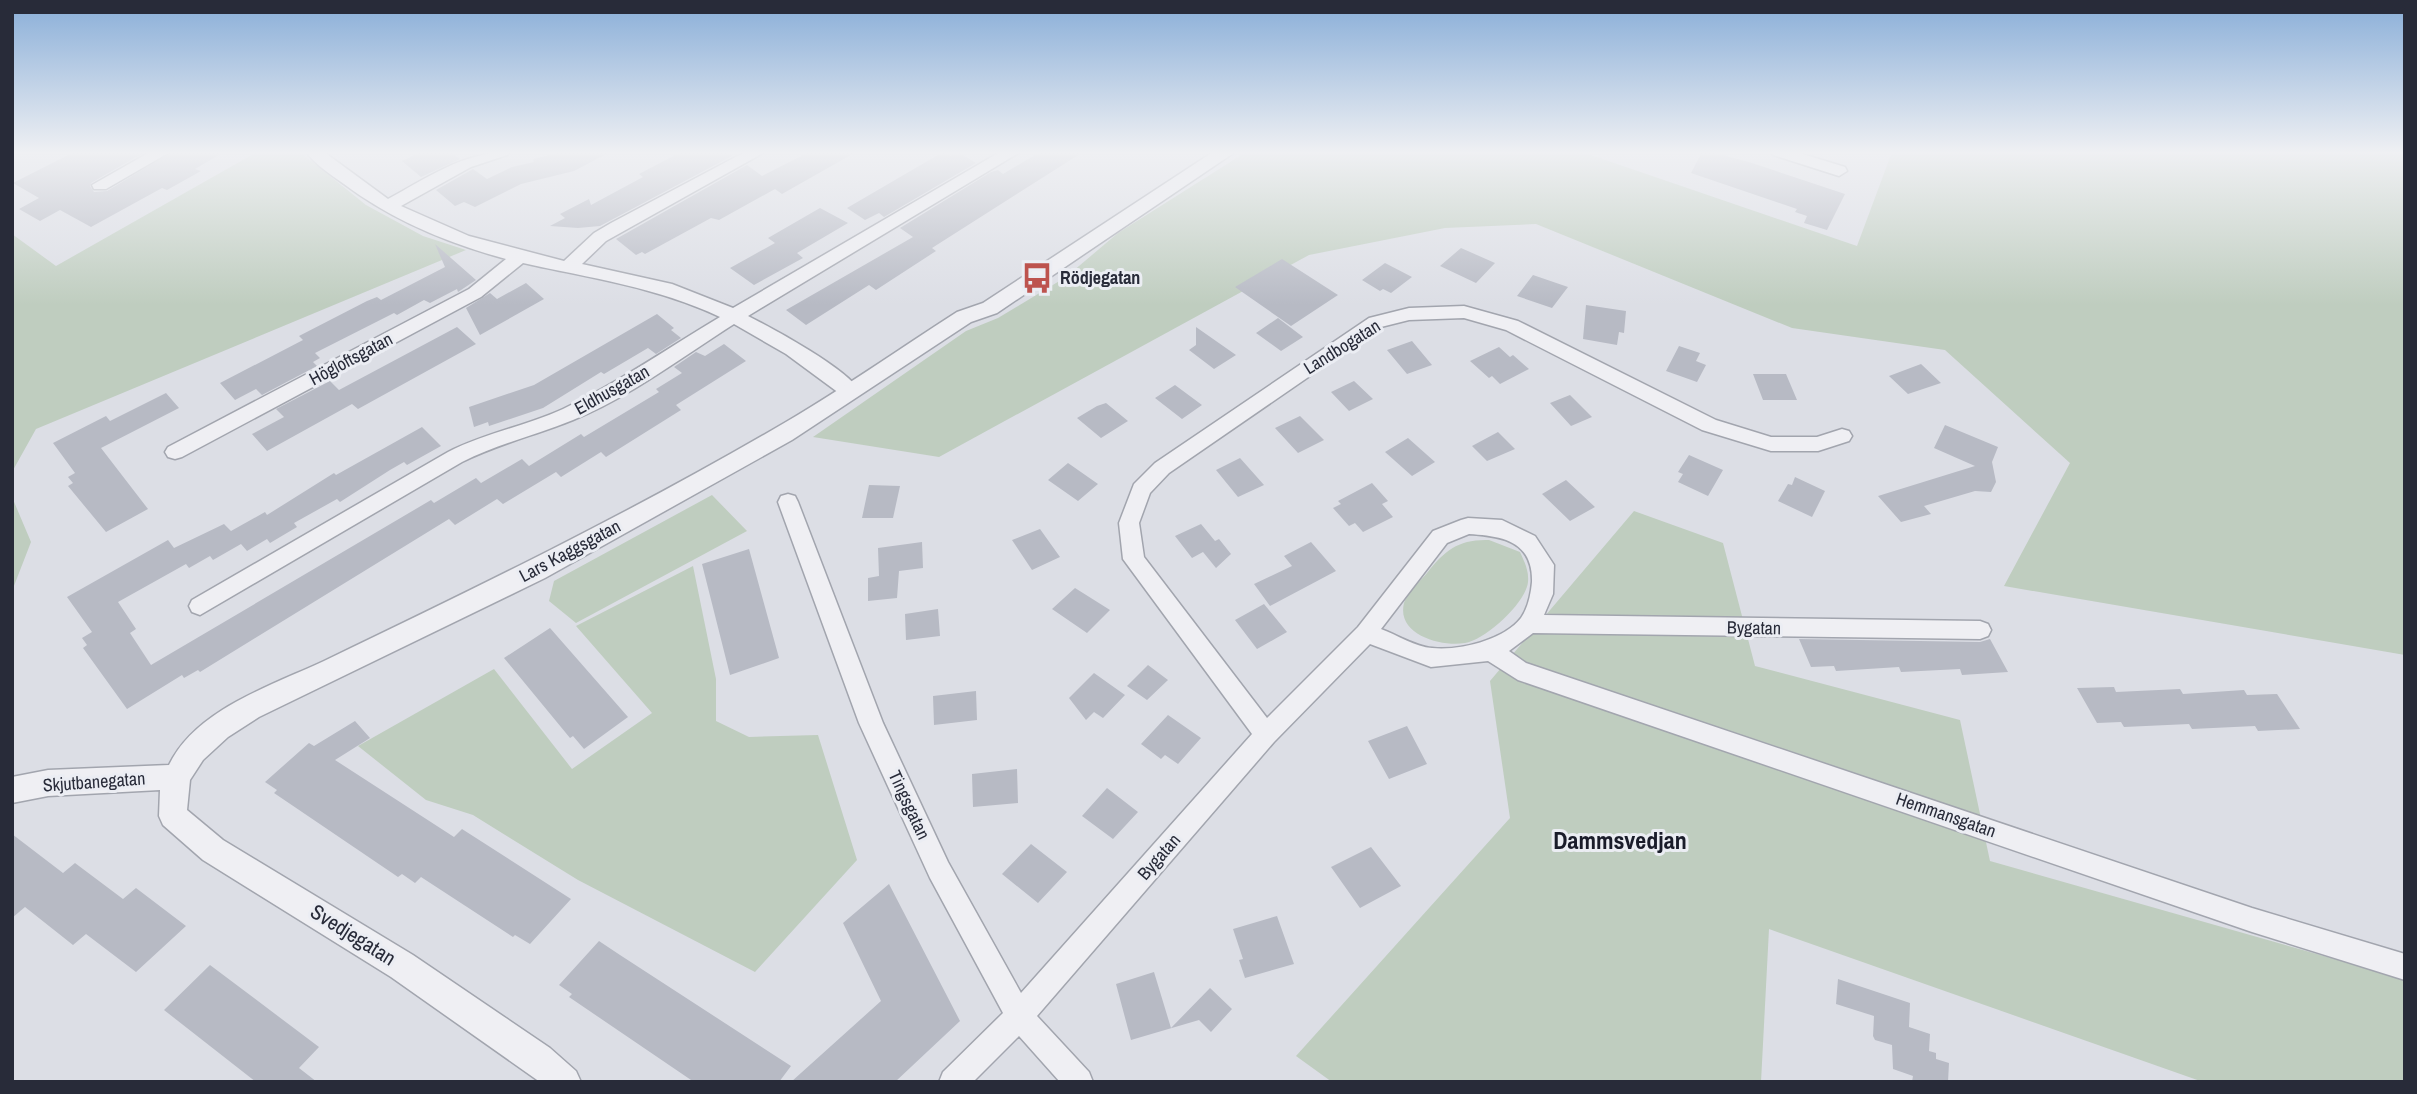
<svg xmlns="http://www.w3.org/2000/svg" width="2417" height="1094" font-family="'Archivo Narrow',sans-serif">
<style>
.green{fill:#bfcdbf}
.building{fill:#b7bac4}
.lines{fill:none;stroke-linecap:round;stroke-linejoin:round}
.minor-casing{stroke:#a2a5ae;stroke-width:3}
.tertiary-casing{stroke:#a2a5ae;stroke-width:3}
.minor{fill:#efeff3;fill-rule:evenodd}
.tertiary{fill:#efeff3;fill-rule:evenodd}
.labels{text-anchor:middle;stroke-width:6;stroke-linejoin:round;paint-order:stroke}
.poi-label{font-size:18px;font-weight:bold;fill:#282b39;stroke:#ebedf3;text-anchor:start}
.street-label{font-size:18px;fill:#282b39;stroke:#ebedf3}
.near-street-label{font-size:21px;fill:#282b39;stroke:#ebedf3}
.district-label{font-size:24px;font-weight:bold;fill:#1a1c2a;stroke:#ebedf3}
</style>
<rect width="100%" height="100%" fill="#dcdee5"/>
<path class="green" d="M257,152H300L366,205L423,236L466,250L36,429L12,472V234L56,266Z
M1246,152H1582L1857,246L1892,152H2405V655L2004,586L2070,463L1945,350L1792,328L1536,224L1445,228L1309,255L939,457L813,437L966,331L998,318L1066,277L1118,233Z
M712,495L747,531L576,623L549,601L554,581Z
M12,497L31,542L12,591Z
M1634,511L1723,543L1755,666L1960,720L1990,861L2405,979V1082H2203L1769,929L1761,1082H1332L1296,1056L1510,818L1490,681Z
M1489,540L1520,552C1525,563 1529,571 1528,582C1526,603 1485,640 1465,643C1442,647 1396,635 1404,603C1407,593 1420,581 1427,573C1445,550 1459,539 1489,540Z
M693,566L716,679V721L749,737L818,735L857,860L755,972L578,880L473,815L426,800L358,746L494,669L572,769L652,713L576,626Z"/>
<path class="building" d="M74,152H145L91,183L90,186L94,192L107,191L172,152H224L195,169L201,171L167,190L162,188L91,227L60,210L40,221L19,209L39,198L13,183Z
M421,152H450L460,159L421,177L402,161Z
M562,152H610L574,171L521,184L475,207L464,202L455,206L436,190L473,169L487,179L512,167L534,162L533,159Z
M681,152H727L732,156L600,226L578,228L550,226L565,218L560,214L589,199L591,205L643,177L639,174Z
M809,152H856L782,194L775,189L719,220L711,218L645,254L642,252L636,255L616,239L747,165L762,176Z
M943,152L951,156L958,152L976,163L884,217L879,213L865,220L847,208Z
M1040,152H1083L932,248L936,251L876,290L869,285L806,325L786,310L913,237L900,228L991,172L998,170L1003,174Z
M1702,152H1712L1752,163L1845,194L1827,230L1804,223L1807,216L1795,212L1797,209L1691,173Z
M820,208L848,223L797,253L803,258L754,285L730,268L775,243L768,238Z
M435,244L476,280L458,292L457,289L430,303L424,300L397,315L394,313L315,353L320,358L313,362L317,366L262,395L256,389L235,400L220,383L303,340L299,336L367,301L377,297L381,300L445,267Z
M1461,248L1495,263L1476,283L1440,266Z
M1282,259L1338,295L1291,326L1235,287Z
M1385,263L1412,277L1391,293L1383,289L1380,291L1362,280Z
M1533,275L1568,287L1552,308L1517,296Z
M526,283L544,299L480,335L466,308L490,293L497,299Z
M1586,305L1626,311L1624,333L1619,332L1617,345L1583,339Z
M657,314L674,328L671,330L681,338L656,354L648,348L604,374L601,372L543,408L489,426L488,422L474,427L469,407L534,385Z
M1278,318L1303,337L1281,351L1256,333Z
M457,327L476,344L358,409L352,404L267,451L252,434L284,417L276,409L330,381L339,390Z
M1196,327L1236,355L1214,369L1189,350L1196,345Z
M1412,341L1432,365L1407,374L1387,350Z
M724,344L746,361L676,405L681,410L606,457L601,452L561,477L556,472L503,504L497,499L455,525L449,519L200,672L198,670L184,678L182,675L127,709L83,648L87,645L82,638L92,632L67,597L168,540L174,548L224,524L231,531L265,512L267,515L334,473L336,475L422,427L441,446L407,465L404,462L390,470L340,502L337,499L294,523L297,527L270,543L267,539L247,551L241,544L213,560L210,556L189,568L186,564L118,602L136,629L130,633L151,665L431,500L434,503L476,478L481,483L522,459L529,466L581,434L584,437L659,392L656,389L682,373L674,367L696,352L705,356Z
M1679,346L1700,353L1696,361L1706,365L1697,382L1666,371Z
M1499,347L1510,357L1513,355L1529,369L1500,384L1492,376L1489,378L1470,361Z
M1921,364L1941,383L1908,394L1889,376Z
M1753,374H1786L1797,400H1763Z
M1354,381L1373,399L1349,411L1331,392Z
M1175,385L1202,405L1182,419L1155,398Z
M166,393L179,408L101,448L148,509L106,532L68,486L73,483L68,477L75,473L53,443L106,416L110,421Z
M1570,395L1592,417L1571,426L1550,403Z
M1106,403L1128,421L1101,438L1077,418L1097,406Z
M1300,416L1324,440L1298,453L1275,428Z
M1945,425L1998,447L1992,462L1996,482L1991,492L1975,491L1924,506L1931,514L1901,522L1878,496L1975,466L1934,448Z
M1498,432L1515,449L1487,461L1472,446Z
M1408,438L1435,462L1412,476L1385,452Z
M1689,455L1723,470L1708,496L1678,482L1683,474L1678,472Z
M1240,458L1264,485L1238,497L1216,470Z
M1068,463L1098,484L1078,501L1048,480Z
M1795,477L1825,491L1812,517L1778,501L1788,484L1792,485Z
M1566,480L1595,507L1570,521L1542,494Z
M1372,483L1388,501L1382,504L1393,517L1363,532L1355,523L1349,526L1333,508L1341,504L1338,501Z
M869,485L900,486L893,518H862Z
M1201,524L1215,541L1219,539L1231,554L1216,568L1203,552L1192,558L1175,536Z
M1040,529L1060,557L1032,570L1012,540Z
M922,542L923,568L899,571L897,598L868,601V578L879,576L878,548Z
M1311,542L1336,571L1270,606L1254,584L1292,566L1284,556Z
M749,549L779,658L730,675L702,564Z
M1075,588L1110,610L1087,633L1052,609Z
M1264,604L1287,632L1257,649L1235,620Z
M938,609L940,636L906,640L905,614Z
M550,628L628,717L584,749L573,736L570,738L504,658Z
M1799,639L1980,642L1990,639L2008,672L1962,675L1960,669L1901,672L1899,667L1836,671L1834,666L1811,667Z
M1148,665L1168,680L1147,700L1127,686Z
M1094,673L1125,695L1103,718L1094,712L1086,720L1069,698Z
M2114,687L2116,692L2180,689L2183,694L2244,690L2247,695L2277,694L2300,729L2258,731L2255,726L2192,729L2189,724L2124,727L2121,722L2097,723L2077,688Z
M976,691L977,720L934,725L933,696Z
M1168,715L1201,738L1178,764L1165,755L1161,759L1141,744Z
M355,721L370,738L335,760L454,837L462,829L571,899L530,944L515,935L513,937L421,877L415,883L402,874L398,877L274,793L277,790L265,782L309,743L314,746Z
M1407,726L1427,764L1389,779L1368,741Z
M1017,769L1018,803L973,807L972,774Z
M1107,788L1138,812L1113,839L1082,816Z
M12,834L63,873L75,863L123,899L136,888L186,926L136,972L86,934L73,945L25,907L12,918Z
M1031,844L1067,872L1038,903L1002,874Z
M1371,847L1401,886L1360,908L1331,867Z
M889,884L960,1021L895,1082H791L881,1001L843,923Z
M1277,916L1294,964L1245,978L1239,960L1243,959L1233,929Z
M599,941L620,955L791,1066L779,1082H694L569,997L572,994L559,985Z
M210,965L319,1047L299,1068L317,1082H256L164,1010Z
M1154,972L1171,1028L1210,988L1232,1009L1211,1032L1199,1020L1131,1040L1116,984Z
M1838,979L1910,1003L1909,1027L1930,1034L1929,1051L1936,1053V1059L1949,1063L1948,1082H1912L1913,1076L1893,1069L1892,1045L1875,1040L1873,1036L1874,1016L1836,1004Z"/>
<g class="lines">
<defs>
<path id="minor" d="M150,152H170L106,189H94L92,185Z
M306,152H324L388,199C427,178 463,152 509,152L507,155L471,167L401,206L469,236L564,261L594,233L611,223L745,152H765L606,241L582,264L672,284L733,308L1000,152H1020L748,316C774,329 846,368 860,391L857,396H843L786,354L734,324C682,357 630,397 573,420C536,435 498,444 462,462L200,615L192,612L189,606L192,600L448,452C485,433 526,426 563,409C618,383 668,348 720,317C657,287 590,278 523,263L481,297L182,457L175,459L168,457L165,452L168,447L469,289L506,259C447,243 392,220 344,184C331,175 316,165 306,152Z
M1771,152H1796L1845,167L1847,171L1839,176L1773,155Z
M1464,306L1518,321L1716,420L1771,437H1817L1842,429L1849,431L1852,436L1849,441L1818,451H1771L1702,430L1506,330L1464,318L1409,320L1381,327L1169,473L1150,493L1139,523L1144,557L1267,718L1358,627L1433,531L1461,520L1468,518L1502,520L1535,536L1554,565L1553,594L1544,615L1980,621L1988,624L1991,630L1988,636L1980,639L1533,633L1509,651L1526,663L2252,908L2405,954V980L2252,932L1518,680L1488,661L1431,667L1370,644L1274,742L1037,1016L1089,1072L1093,1082H1060L1019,1036L973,1082H939L943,1072L1003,1013L930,878L859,723L778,502L781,496L788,494L795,496L798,502L883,723L948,862L1021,993L1252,734L1123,559L1119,523L1134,484L1155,463L1369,318L1409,308ZM1469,534C1502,536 1533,541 1532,582C1531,593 1528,608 1521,618C1504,640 1459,651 1432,648C1416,647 1397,635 1381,629L1447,543Z"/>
<path id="tertiary" d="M1213,152H1235L997,313L971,322L792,440L545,578L259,717L228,737L203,760L190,780L187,810L223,840L413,955L550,1048L576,1071L581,1082H540L391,977L203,860L163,825L159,816L160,790L48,796L12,803V777L48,770L169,765C196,709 271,686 324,661C476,588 628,514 774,429C837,393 896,351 957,312L983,303Z"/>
</defs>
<use href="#minor" class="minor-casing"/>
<use href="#tertiary" class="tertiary-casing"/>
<use href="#minor" class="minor"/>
<use href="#tertiary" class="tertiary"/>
</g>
<linearGradient id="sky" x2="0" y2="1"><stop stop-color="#89aed8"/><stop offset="0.5" stop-color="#eff0f3"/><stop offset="1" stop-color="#eff0f3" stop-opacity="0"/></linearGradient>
<rect width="2417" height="305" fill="url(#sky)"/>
<defs>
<symbol id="bus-bare" viewBox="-9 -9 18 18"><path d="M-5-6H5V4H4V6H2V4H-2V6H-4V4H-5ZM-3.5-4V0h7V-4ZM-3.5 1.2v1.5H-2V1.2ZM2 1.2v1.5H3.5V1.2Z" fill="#bd534e" stroke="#ebedf3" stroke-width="2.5" paint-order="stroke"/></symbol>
</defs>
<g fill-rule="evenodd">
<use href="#bus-bare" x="1015" y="256" width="44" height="44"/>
</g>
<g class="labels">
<g class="poi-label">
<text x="1060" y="284">Rödjegatan</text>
</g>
<g class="street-label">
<text transform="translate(1342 347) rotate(-32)" y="6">Landbogatan</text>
<text transform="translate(351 359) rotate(-28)" y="6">Högloftsgatan</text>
<text transform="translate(612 390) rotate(-29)" y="6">Eldhusgatan</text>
<text transform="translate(570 551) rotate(-28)" y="6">Lars Kaggsgatan</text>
<text transform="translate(1754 628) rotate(1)" y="6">Bygatan</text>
<text transform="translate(94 782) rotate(-4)" y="6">Skjutbanegatan</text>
<text transform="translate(909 805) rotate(65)" y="6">Tingsgatan</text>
<text transform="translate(1946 815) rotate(19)" y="6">Hemmansgatan</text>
<text transform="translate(1159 857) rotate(-49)" y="6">Bygatan</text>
</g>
<g class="near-street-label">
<text transform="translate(353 935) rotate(32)" y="7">Svedjegatan</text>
</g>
<g class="district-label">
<text x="1620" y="849">Dammsvedjan</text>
</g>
</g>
<rect width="2417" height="1094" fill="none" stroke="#282b39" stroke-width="28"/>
</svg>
